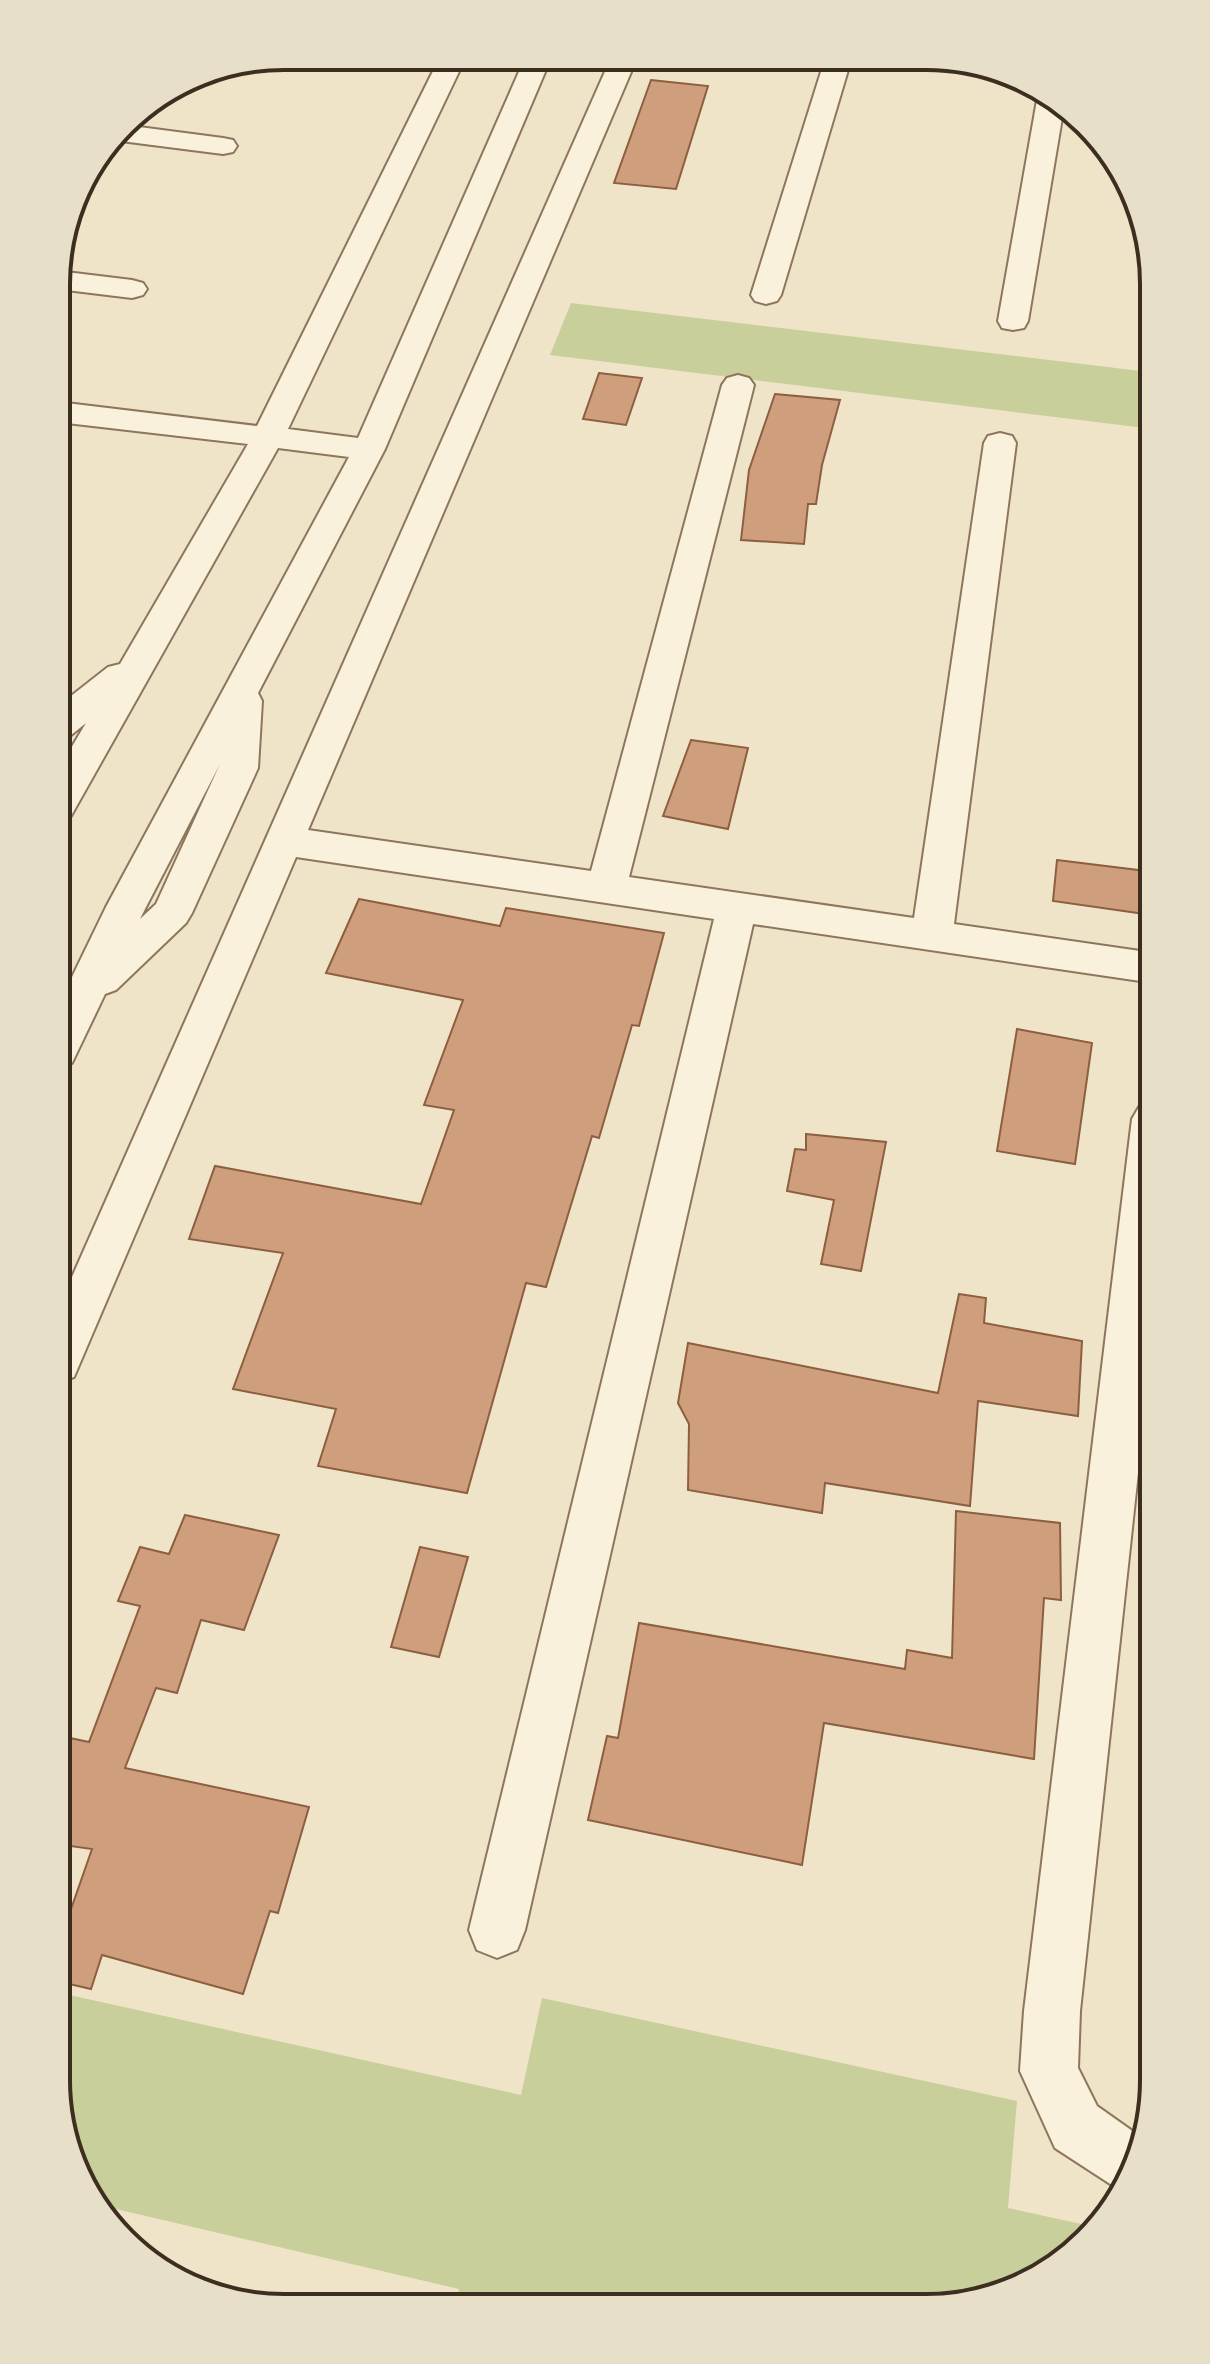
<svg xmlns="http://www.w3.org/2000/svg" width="1210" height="2364" font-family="Bitter,serif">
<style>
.green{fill:#c9cf9b}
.building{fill:#cf9f7d;stroke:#8d5f41;stroke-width:2}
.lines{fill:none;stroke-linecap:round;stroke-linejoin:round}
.minor-casing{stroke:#8d765c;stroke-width:4}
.minor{fill:#faf1dc;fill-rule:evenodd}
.rim{fill:none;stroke:#3d2e20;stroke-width:4}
</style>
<rect width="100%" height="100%" fill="#f0e4c8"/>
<path class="green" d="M571,303L1149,372L1154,324V479H1149L1153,429L550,355Z
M56,1992L521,2095L542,1998L1017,2101L1008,2208L1095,2227L999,2296L926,2308L455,2307L459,2289L103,2206L68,2153L56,2080Z"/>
<path class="building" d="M651,80L708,86L676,189L614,183Z
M599,373L642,378L626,425L583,419Z
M775,394L840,400L822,465L816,504H808L804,544L741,540L749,470Z
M691,740L748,748L728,829L663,816Z
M1057,860L1154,872L1152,915L1053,901Z
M359,899L500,926L506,908L664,933L639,1026L632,1025L599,1138L592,1136L546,1287L526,1283L467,1493L318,1466L336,1409L233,1389L283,1253L189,1239L215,1166L421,1204L454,1110L424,1105L463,1000L326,973Z
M1017,1029L1092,1043L1075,1164L997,1151Z
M806,1134L886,1142L861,1271L821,1264L834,1200L787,1191L795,1149L806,1150Z
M959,1294L986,1298L984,1323L1082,1341L1078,1416L978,1401L970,1506L825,1483L822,1513L688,1490L689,1424L678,1403L688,1343L938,1393Z
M956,1511L1060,1523L1061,1600L1044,1598L1034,1759L824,1723L802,1865L588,1820L607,1736L618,1738L639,1623L905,1669L907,1650L952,1658Z
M185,1515L279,1535L244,1630L201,1620L177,1693L156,1688L125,1768L309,1807L278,1913L270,1911L243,1994L102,1955L91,1989L56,1981V1952L92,1849L56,1844V1735L89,1742L140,1606L118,1601L140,1547L169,1554Z
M420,1547L468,1557L439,1657L391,1647Z"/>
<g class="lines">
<defs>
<path id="minor" d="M440,57H466L288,429L358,438L525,58H551L385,449L258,693L262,701L258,768L192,913L186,923L116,990L105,994L72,1063L57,1067V1008L106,907L349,457L278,448L71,816L57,819V772L86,723L70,736L57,740V707L108,667L120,664L248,444L58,422V402L257,426ZM220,764L156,904L140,919L146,907Z
M611,58H637L308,830L591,871L722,385L727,378L738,375L749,378L754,385L629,877L914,918L984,443L988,436L1000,433L1012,436L1016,443L954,924L1154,953V983L753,924L525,1930L517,1950L497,1958L477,1950L469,1930L714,919L296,857L80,1363L74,1377L57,1383V1311Z
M825,59L851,60L781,295L777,301L766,304L755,301L751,295Z
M1041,95L1064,106L1028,321L1024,328L1013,330L1002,328L998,321L1037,100Z
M124,125L223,138L233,140L237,146L233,152L223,154L113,140Z
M58,271L132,280L143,283L147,289L143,295L132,298L58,289Z
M1154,1102V1324L1080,2011L1078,2068L1097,2106L1138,2135L1118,2189L1055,2148L1020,2071L1024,2011L1132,1119L1139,1107Z"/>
</defs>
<use href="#minor" class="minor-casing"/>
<use href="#minor" class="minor"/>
</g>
<path d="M0 0H1210V2364H0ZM284 70H926A214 214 0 0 1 1140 284V2080A214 214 0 0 1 926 2294H284A214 214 0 0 1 70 2080V284A214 214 0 0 1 284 70Z" fill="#e8dfc9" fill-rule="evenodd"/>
<path class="rim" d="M284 70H926A214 214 0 0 1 1140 284V2080A214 214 0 0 1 926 2294H284A214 214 0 0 1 70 2080V284A214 214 0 0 1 284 70Z"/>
</svg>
